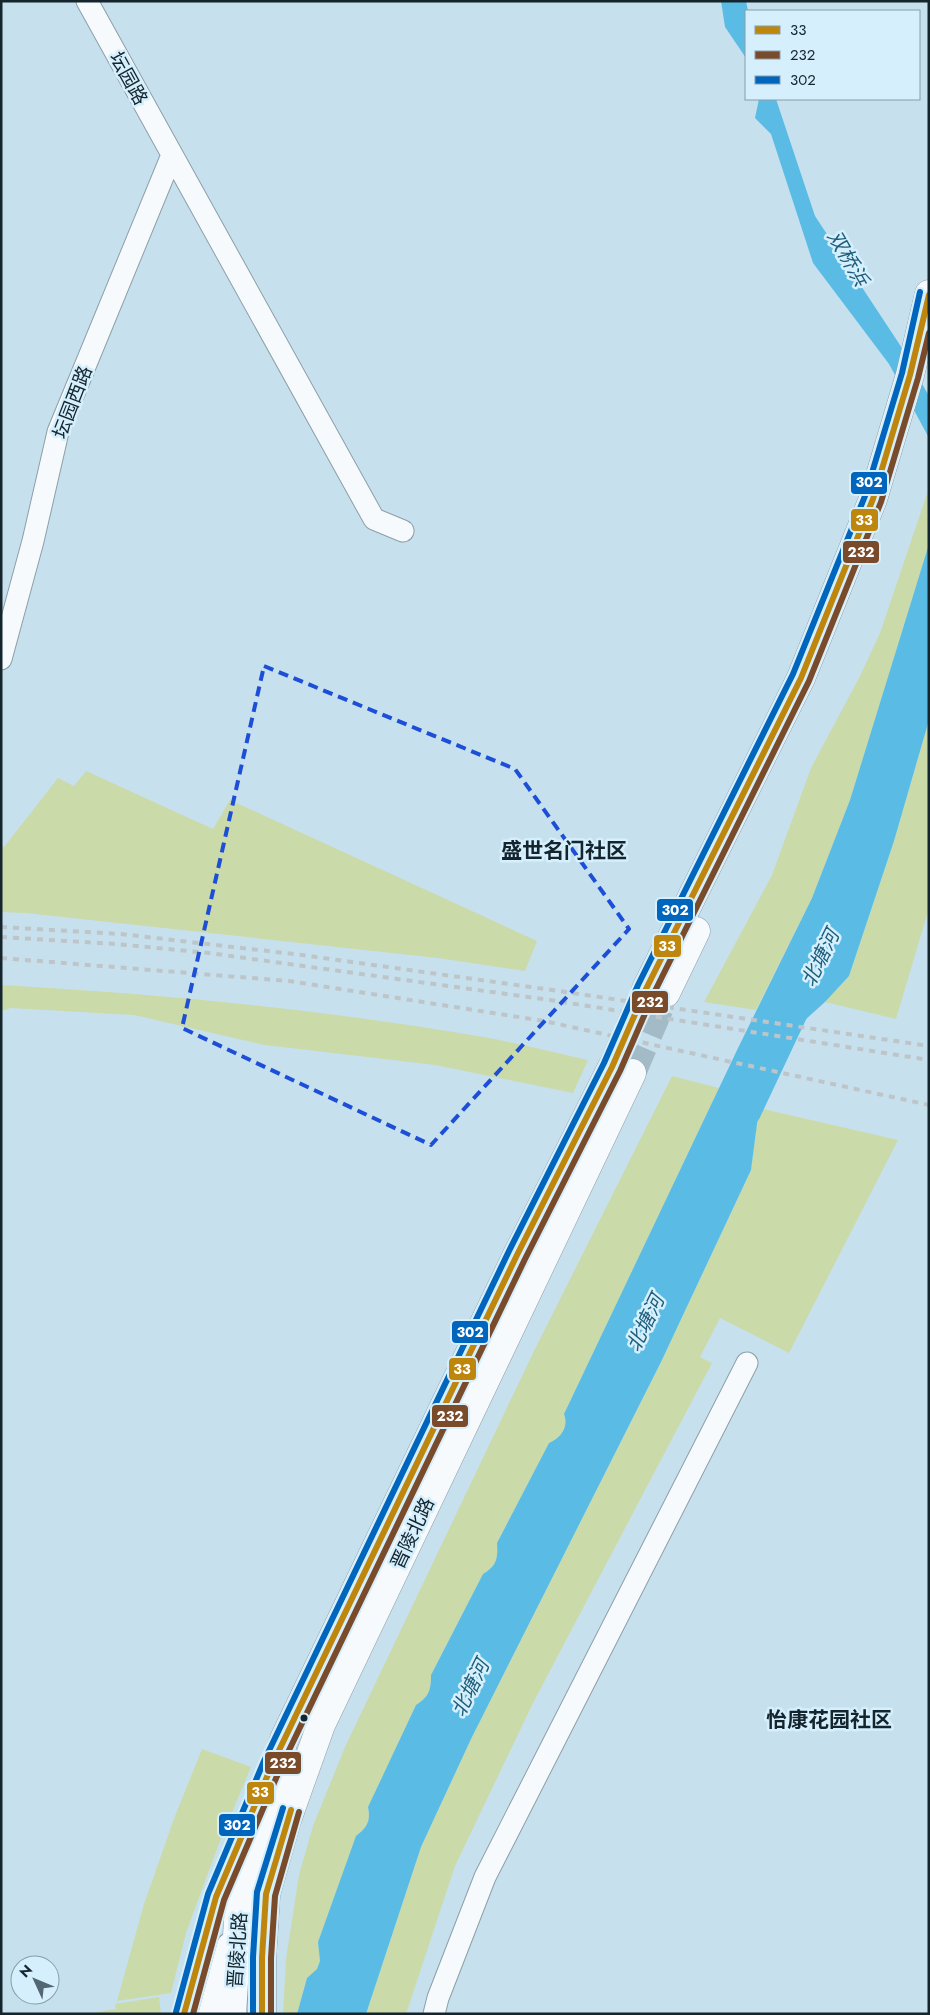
<svg xmlns="http://www.w3.org/2000/svg" width="930" height="2015" font-family="Jost,'Noto Sans SC',sans-serif">
<style>
.green{fill:#cbdaa9}
.water{fill:#5abce5}
.lines{fill:none;stroke-linecap:round;stroke-linejoin:round}
.river{stroke:#5abce5;stroke-width:28}
.major-tunnel{stroke:#a3bbc7;stroke-width:28;stroke-dasharray:28 14;stroke-linecap:butt}
.minor-casing{stroke:#8c9fa9;stroke-width:23}
.major-casing{stroke:#8c9fa9;stroke-width:29}
.minor{stroke:#f7fafc;stroke-width:21}
.major{stroke:#f7fafc;stroke-width:28}
.rail{stroke:#bec5c8;stroke-width:4;stroke-dasharray:6 6;stroke-linecap:butt}
.bus-1-casing{stroke:#d5effd;stroke-width:10}
.bus-2-casing{stroke:#d5effd;stroke-width:10}
.bus-3-casing{stroke:#d5effd;stroke-width:10}
.bus-1{stroke:#be860c;stroke-width:6}
.bus-2{stroke:#7a4b2a;stroke-width:6}
.bus-3{stroke:#0065bd;stroke-width:6}
.marked{fill:none;stroke:#1d4ed8;stroke-width:4;stroke-dasharray:10 6;stroke-linejoin:round}
.bus-dot{fill:#14252e;stroke:#d5effd;stroke-width:2}
.labels{text-anchor:middle;stroke-width:5;stroke-linejoin:round;paint-order:stroke}
.street-label{font-size:19px;fill:#14252e;stroke:#d5effd}
.water-label{font-size:20px;font-style:italic;fill:#1e5d7a;stroke:#d5effd}
.quarter-label{font-size:21px;font-weight:bold;fill:#14252e;stroke:#d5effd}
.line-badge{stroke:#d5effd;stroke-width:2}
.badge-label{font-size:14px;text-anchor:middle;font-weight:bold;fill:#fff}
</style>
<rect width="100%" height="100%" fill="#c7e0ed"/>
<path class="green" d="M929,488V544L850,800L812,898L756,1010L704,1002L772,875L811,768L860,676L880,633Z
M929,720V908L896,1019L825,1002L849,976L894,841Z
M86,771L213,829L230,800L537,941L525,971L438,958L26,913L1,912V846L4,847L58,778L74,786Z
M1,985C164,994 328,1010 489,1038C522,1044 555,1053 588,1060L573,1093L435,1065L265,1045L134,1015L11,1008L1,1011Z
M672,1076L719,1088L564,1414C569,1427 561,1438 549,1443L497,1543C498,1558 497,1566 483,1574L431,1675C431,1690 429,1697 416,1705L368,1807C371,1821 367,1828 356,1837L318,1942L320,1961L317,1969L307,1978L297,2014H283L286,1959L299,1875L313,1826L345,1747L534,1351Z
M759,1108L898,1140L789,1353L720,1318L700,1357L712,1363L533,1703L455,1866L406,2014H366L421,1847L471,1739L661,1362L751,1170Z
M202,1749L251,1767L218,1846L186,1933L171,1993L117,2001L144,1904L175,1816Z
M159,1997L161,2014H85L116,2009L115,2004Z"/>
<path class="water" d="M721,1H746L748,11H746V58L725,27Z
M759,99H776L815,216L900,345L929,396V438L889,364L813,263L771,134L755,118Z
M929,544V720L894,841L849,976L825,1002L766,1055L751,1170L661,1362L471,1739L421,1847L366,2014H297L307,1978L317,1969L320,1961L318,1942L356,1836C367,1828 371,1821 368,1807L416,1705C429,1697 431,1690 431,1675L483,1574C497,1566 498,1558 497,1543L549,1443C561,1438 569,1427 564,1414L739,1046L812,898L850,800Z"/>
<g class="lines">
<path class="river" d="M747,1112L796,1008"/>
<path class="major-tunnel" d="M612,1067L646,989
M632,1073L666,993"/>
<defs>
<path id="minor" d="M87,1L374,519L403,531
M1,659L33,541L58,432L172,155
M184,2014L216,1897L257,1799
M209,2014L228,1944
M434,2014L438,1998L485,1877L747,1363"/>
<path id="major" d="M646,989L801,678L873,499L910,375L929,294
M666,993L696,931
M232,2014L239,1905L284,1739L517,1255L612,1067
M262,2014V1958L266,1894L287,1820L321,1725L632,1073"/>
</defs>
<use href="#minor" class="minor-casing"/>
<use href="#major" class="major-casing"/>
<use href="#minor" class="minor"/>
<use href="#major" class="major"/>
<path class="rail" d="M1,927L121,934L302,955L552,990L929,1046
M1,937L116,944L209,953L550,1000L929,1060
M1,958L289,981L544,1021L929,1105"/>
<defs>
<path id="bus-1" d="M184,2014L216,1897L272,1765L517,1255L612,1067L646,989L801,678L873,499L910,375L929,295
M262,2014V1958L266,1894L291,1810"/>
<path id="bus-2" d="M193,2014L224,1900L280,1769L525,1259L620,1071L654,993L809,681L881,502L918,378L929,333
M271,2014V1958L275,1896L299,1812"/>
<path id="bus-3" d="M176,2012L208,1894L264,1761L509,1251L604,1063L638,985L793,674L865,496L902,373L920,292
M253,2014V1957L257,1892L283,1808"/>
</defs>
<use href="#bus-1" class="bus-1-casing"/>
<use href="#bus-2" class="bus-2-casing"/>
<use href="#bus-3" class="bus-3-casing"/>
<use href="#bus-1" class="bus-1"/>
<use href="#bus-2" class="bus-2"/>
<use href="#bus-3" class="bus-3"/>
</g>
<path class="marked" d="M264,666L515,769L629,929L431,1145L182,1028Z"/>
<circle class="bus-dot" cx="304" cy="1718" r="4.5"/>
<g class="labels">
<g class="street-label">
<text transform="translate(129 78) rotate(61)" y="7">坛园路</text>
<text transform="translate(72 402) rotate(-69)" y="7">坛园西路</text>
<text transform="translate(412 1533) rotate(-65)" y="7">晋陵北路</text>
<text transform="translate(237 1950) rotate(-86)" y="7">晋陵北路</text>
</g>
<g class="water-label">
<text transform="translate(848 258) rotate(60)" y="7">双桥浜</text>
<text transform="translate(820 958) rotate(-64)" y="7">北塘河</text>
<text transform="translate(645 1323) rotate(-64)" y="7">北塘河</text>
<text transform="translate(470 1688) rotate(-64)" y="7">北塘河</text>
</g>
<g class="quarter-label">
<text x="564" y="858">盛世名门社区</text>
<text x="829" y="1727">怡康花园社区</text>
</g>
</g>
<g class="line-badge">
<rect x="850" y="471" width="38" height="24" rx="5" fill="#0065bd"/>
<rect x="850" y="508" width="29" height="24" rx="5" fill="#be860c"/>
<rect x="842" y="540" width="38" height="24" rx="5" fill="#7a4b2a"/>
<rect x="656" y="898" width="38" height="24" rx="5" fill="#0065bd"/>
<rect x="653" y="934" width="29" height="24" rx="5" fill="#be860c"/>
<rect x="631" y="990" width="38" height="24" rx="5" fill="#7a4b2a"/>
<rect x="451" y="1320" width="38" height="24" rx="5" fill="#0065bd"/>
<rect x="448" y="1357" width="29" height="24" rx="5" fill="#be860c"/>
<rect x="431" y="1404" width="38" height="24" rx="5" fill="#7a4b2a"/>
<rect x="264" y="1751" width="38" height="24" rx="5" fill="#7a4b2a"/>
<rect x="246" y="1781" width="29" height="24" rx="5" fill="#be860c"/>
<rect x="218" y="1813" width="38" height="24" rx="5" fill="#0065bd"/>
</g>
<g class="badge-label">
<text x="869" y="487">302</text>
<text x="864" y="525">33</text>
<text x="861" y="557">232</text>
<text x="675" y="915">302</text>
<text x="667" y="951">33</text>
<text x="650" y="1007">232</text>
<text x="470" y="1337">302</text>
<text x="462" y="1374">33</text>
<text x="450" y="1421">232</text>
<text x="283" y="1768">232</text>
<text x="260" y="1797">33</text>
<text x="237" y="1830">302</text>
</g>
<rect width="930" height="2015" fill="none" stroke="#14252e" stroke-width="5"/>
<rect x="745" y="10" width="175" height="90" fill="#d5effd" stroke="#889eaa"/>
<rect x="755" y="26" width="25" height="8" fill="#be860c" stroke="#889eaa"/>
<text x="790" y="35" font-size="15" fill="#14252e">33</text>
<rect x="755" y="51" width="25" height="8" fill="#7a4b2a" stroke="#889eaa"/>
<text x="790" y="60" font-size="15" fill="#14252e">232</text>
<rect x="755" y="76" width="25" height="8" fill="#0065bd" stroke="#889eaa"/>
<text x="790" y="85" font-size="15" fill="#14252e">302</text>
<g transform="translate(35 1980) rotate(314)"><circle r="24" fill="#d5effd" stroke="#889eaa"/>
<path d="M0-4L9 19L0 12L-9 19Z" fill="#536671"/>
<text y="-8" font-size="14" font-weight="bold" text-anchor="middle" fill="#14252e">N</text>
</g>
</svg>
